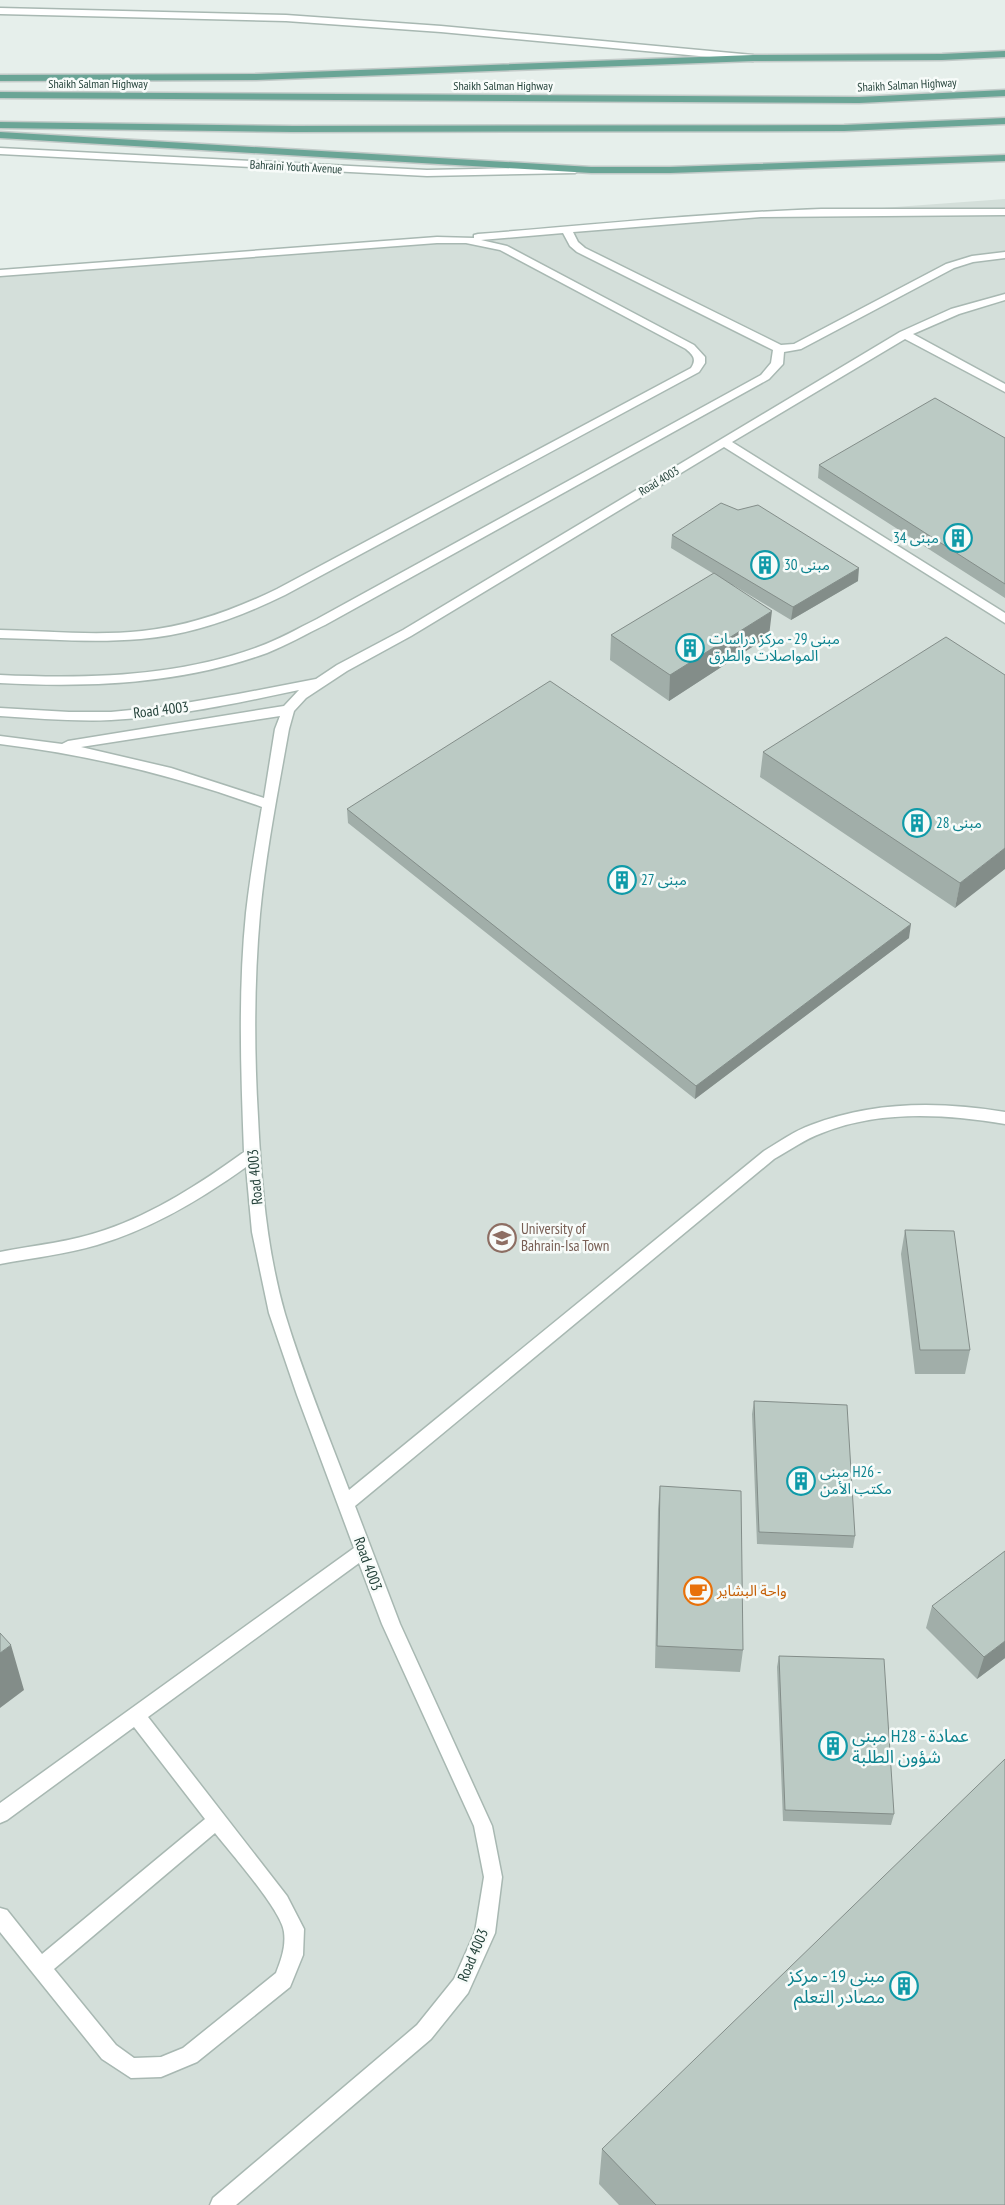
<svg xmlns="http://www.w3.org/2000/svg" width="1005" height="2205" font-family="'PT Sans Narrow','Noto Sans Arabic',sans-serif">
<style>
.built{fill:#d4dfda}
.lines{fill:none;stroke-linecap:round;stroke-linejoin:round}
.service-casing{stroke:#a8b8b2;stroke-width:3}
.minor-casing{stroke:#a8b8b2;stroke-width:3}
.tertiary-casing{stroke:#a8b8b2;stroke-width:3}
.primary-casing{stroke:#c2cac8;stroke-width:3}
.service{fill:#fff;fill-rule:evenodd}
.minor{fill:#fff;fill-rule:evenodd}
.tertiary{fill:#fff;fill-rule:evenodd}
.primary{fill:#6aa596;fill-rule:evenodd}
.wall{fill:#a1aea9}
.shaded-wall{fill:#838d89}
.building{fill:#bbcac4;stroke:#838d89}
.labels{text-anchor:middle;stroke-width:5;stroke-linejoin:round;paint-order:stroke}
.far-street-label{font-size:12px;fill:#24423a;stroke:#f7fbf9}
.culture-label{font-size:15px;fill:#0d838f;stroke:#f7fbf9;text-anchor:start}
.street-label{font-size:15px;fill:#24423a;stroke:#f7fbf9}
.education-label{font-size:15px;fill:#785e54;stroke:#f7fbf9;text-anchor:start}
.food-label{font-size:15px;fill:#c56008;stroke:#f7fbf9;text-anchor:start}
.near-culture-label{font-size:18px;fill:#0d838f;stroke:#f7fbf9;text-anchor:start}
</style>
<rect width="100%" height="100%" fill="#e6efeb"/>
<path class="built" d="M1005,199V2205H0V272Z"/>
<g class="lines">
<defs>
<path id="service" d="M821,209H1005V215L761,217L573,232L578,242L585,248L781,345L794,344L946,264L972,256L1005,252V258L973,262L954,268L801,349L784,352L783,364L769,379L325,625C306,634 287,645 267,653C182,684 90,688 0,683V675C86,679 176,677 258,647C278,640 297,629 317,619L761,375L771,363L773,350L577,252L570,246L563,233L481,240L507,246L694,345L705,357V363L699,372L285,595C240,617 192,635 141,639C94,643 47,639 0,638V630C47,631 95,636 142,631C190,626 234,610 277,589L691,368C697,359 693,355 686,349L500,250L466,243H437L0,276V270L437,237L474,238V235L478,234C592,225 706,213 821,209Z
M1005,294V300L959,314L913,334L1005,384V392L905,339L732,442L1005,613V623L724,447L411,636L347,671L306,698L294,711L289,729C278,791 266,851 260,914C254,981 254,1050 258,1117C261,1183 267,1251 285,1314C303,1374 327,1432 349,1490L764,1151C779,1142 794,1131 811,1125C873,1101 940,1101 1005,1112V1124C945,1114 880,1110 822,1133C805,1139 790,1150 774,1159L355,1506L400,1624L492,1826L502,1877L495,1933L468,1993L431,2039L236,2205H210L213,2198L417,2025L454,1979L475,1932L484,1877L474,1826L382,1624L359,1563L148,1717L287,1896L304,1929L303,1955L290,1987L197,2062L161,2077L131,2078L102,2059L0,1932V1908L7,1910L42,1954L205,1819L134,1727L7,1820L0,1823V1803L354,1548L297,1395L269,1313L252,1232L246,1167C200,1200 151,1229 97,1245C66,1254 32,1258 0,1264V1252C35,1245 71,1242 105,1230C155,1213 201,1183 244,1152C241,1073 238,992 246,913C250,877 256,842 262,807C177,776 90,755 0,744V736L62,744L68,741L284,706L299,690C237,703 174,717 111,720C74,722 37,718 0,716V708L69,712H111L162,707L238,694L316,679L337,665L403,630L900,332L951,309ZM280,716L275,729L264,798L171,768L81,747ZM215,1833C230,1852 282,1911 284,1932C286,1947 281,1960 276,1973L183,2048L161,2057L134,2058L116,2045L54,1969Z"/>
<path id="minor" d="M0,8L286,15L441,26L753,55L758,58L753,61L441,32L286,21L0,14Z"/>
<path id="tertiary" d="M0,148L427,170L575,167L580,170L575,173L427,176L0,154Z"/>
<path id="primary" d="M1005,51V57L942,60L753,61L256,80L0,81V75L256,74L753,55L942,54Z
M1005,90V96L859,103L0,98V92L859,97Z
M1005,118V124L844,131L293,132L0,128V122L293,126L844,125Z
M0,132L591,167H670L1005,155V161L670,173H591L0,138Z"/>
</defs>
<use href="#service" class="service-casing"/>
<use href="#minor" class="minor-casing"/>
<use href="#tertiary" class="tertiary-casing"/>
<use href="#primary" class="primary-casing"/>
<use href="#service" class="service"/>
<use href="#minor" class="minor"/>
<use href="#tertiary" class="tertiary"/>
<use href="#primary" class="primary"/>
</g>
<path class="wall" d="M1005,438V598L818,478L819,465Z
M672,535L858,581L791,620L733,585L769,636L669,701L610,660L611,635L714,574L671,548Z
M1005,675L955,908L760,777L763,752Z
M347,809L909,938L695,1099L348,823Z
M905,1230L970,1350L965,1374H915L901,1254Z
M754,1401L855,1536L853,1548L757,1544L752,1414Z
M660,1486L743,1650L740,1672L655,1668L658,1509Z
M932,1606L1005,1658L977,1679L926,1628Z
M779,1656L894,1814L891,1825L783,1821L777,1667Z
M602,2149L1005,2205H619L599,2184Z"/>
<path class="shaded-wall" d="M859,568L858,581L791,620L793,607Z
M772,611L769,636L669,701L670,675Z
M1005,848V869L955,908L960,883Z
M911,924L909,938L695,1099L696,1086Z
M1005,1641V1658L977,1679L984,1657Z
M11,1645L24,1690L0,1708V1653Z"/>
<path class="building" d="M935,398L1005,438V584L819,465Z
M721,503L738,510L758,505L859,568L793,607L672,535Z
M714,573L772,611L670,675L611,635Z
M946,637L1005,675V848L960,883L763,752Z
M550,681L911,924L696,1086L347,809Z
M905,1230L954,1231L970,1350H920Z
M754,1401L847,1405L855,1536L759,1532Z
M660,1486L741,1491L743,1650L657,1646Z
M1005,1551V1641L984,1657L932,1606Z
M0,1633L11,1645L0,1653Z
M779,1656L884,1659L894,1814L785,1810Z
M1005,1759V2205H656L602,2149Z"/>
<defs>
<symbol id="building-ring" viewBox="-11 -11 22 22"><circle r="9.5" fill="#f7fbf9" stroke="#0f9aa8" stroke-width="1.5"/><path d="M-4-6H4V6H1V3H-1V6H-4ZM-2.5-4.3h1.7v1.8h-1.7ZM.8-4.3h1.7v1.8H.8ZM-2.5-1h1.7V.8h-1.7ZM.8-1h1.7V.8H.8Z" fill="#0f9aa8"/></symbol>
<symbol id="school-ring" viewBox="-11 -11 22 22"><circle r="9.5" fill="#f7fbf9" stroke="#8d6e63" stroke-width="1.5"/><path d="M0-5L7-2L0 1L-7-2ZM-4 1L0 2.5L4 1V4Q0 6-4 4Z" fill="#8d6e63"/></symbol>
<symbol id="cafe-ring" viewBox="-11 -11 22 22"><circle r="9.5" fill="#f7fbf9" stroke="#e8710a" stroke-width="1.5"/><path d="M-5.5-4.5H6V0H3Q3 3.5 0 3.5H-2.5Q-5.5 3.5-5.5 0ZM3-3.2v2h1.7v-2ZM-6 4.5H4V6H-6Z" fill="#e8710a"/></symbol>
</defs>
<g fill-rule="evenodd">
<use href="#building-ring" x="942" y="522" width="32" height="32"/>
<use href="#building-ring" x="749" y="549" width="32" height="32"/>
<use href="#building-ring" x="674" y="632" width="32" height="32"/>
<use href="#building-ring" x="901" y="807" width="32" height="32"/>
<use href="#building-ring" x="606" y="864" width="32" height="32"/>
<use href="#school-ring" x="486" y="1222" width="32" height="32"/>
<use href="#building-ring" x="785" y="1465" width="32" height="32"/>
<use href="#cafe-ring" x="682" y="1575" width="32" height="32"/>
<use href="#building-ring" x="817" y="1730" width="32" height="32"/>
<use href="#building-ring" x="888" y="1970" width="32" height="32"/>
</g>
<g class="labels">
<g class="far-street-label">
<text x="98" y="88">Shaikh Salman Highway</text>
<text transform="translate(907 85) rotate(-3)" y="4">Shaikh Salman Highway</text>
<text x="503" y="90">Shaikh Salman Highway</text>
<text transform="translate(296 167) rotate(3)" y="4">Bahraini Youth Avenue</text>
<text transform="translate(659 481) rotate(-31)" y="4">Road 4003</text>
</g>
<g class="culture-label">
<text x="939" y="543" text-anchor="end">مبنى 34</text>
<text x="784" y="570">مبنى 30</text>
<text x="709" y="644">مبنى 29 - مركز دراسات<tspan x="709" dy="17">المواصلات والطرق</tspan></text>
<text x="936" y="828">مبنى 28</text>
<text x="641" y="885">مبنى 27</text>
<text x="820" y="1477">مبنى H26 -<tspan x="820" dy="17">مكتب الأمن</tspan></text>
</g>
<g class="street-label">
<text transform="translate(161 710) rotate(-7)" y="5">Road 4003</text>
<text transform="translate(255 1177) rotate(-95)" y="5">Road 4003</text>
<text transform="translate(368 1564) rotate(70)" y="5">Road 4003</text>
<text transform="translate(473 1955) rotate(-67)" y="5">Road 4003</text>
</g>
<g class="education-label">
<text x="521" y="1234">University of<tspan x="521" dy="17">Bahrain-Isa Town</tspan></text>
</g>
<g class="food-label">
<text x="717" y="1596">واحة البشاير</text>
</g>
<g class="near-culture-label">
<text x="852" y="1742">مبنى H28 - عمادة<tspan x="852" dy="21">شؤون الطلبة</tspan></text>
<text x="885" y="1982" text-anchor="end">مبنى 19 - مركز<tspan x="885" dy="21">مصادر التعلم</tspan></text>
</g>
</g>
</svg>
